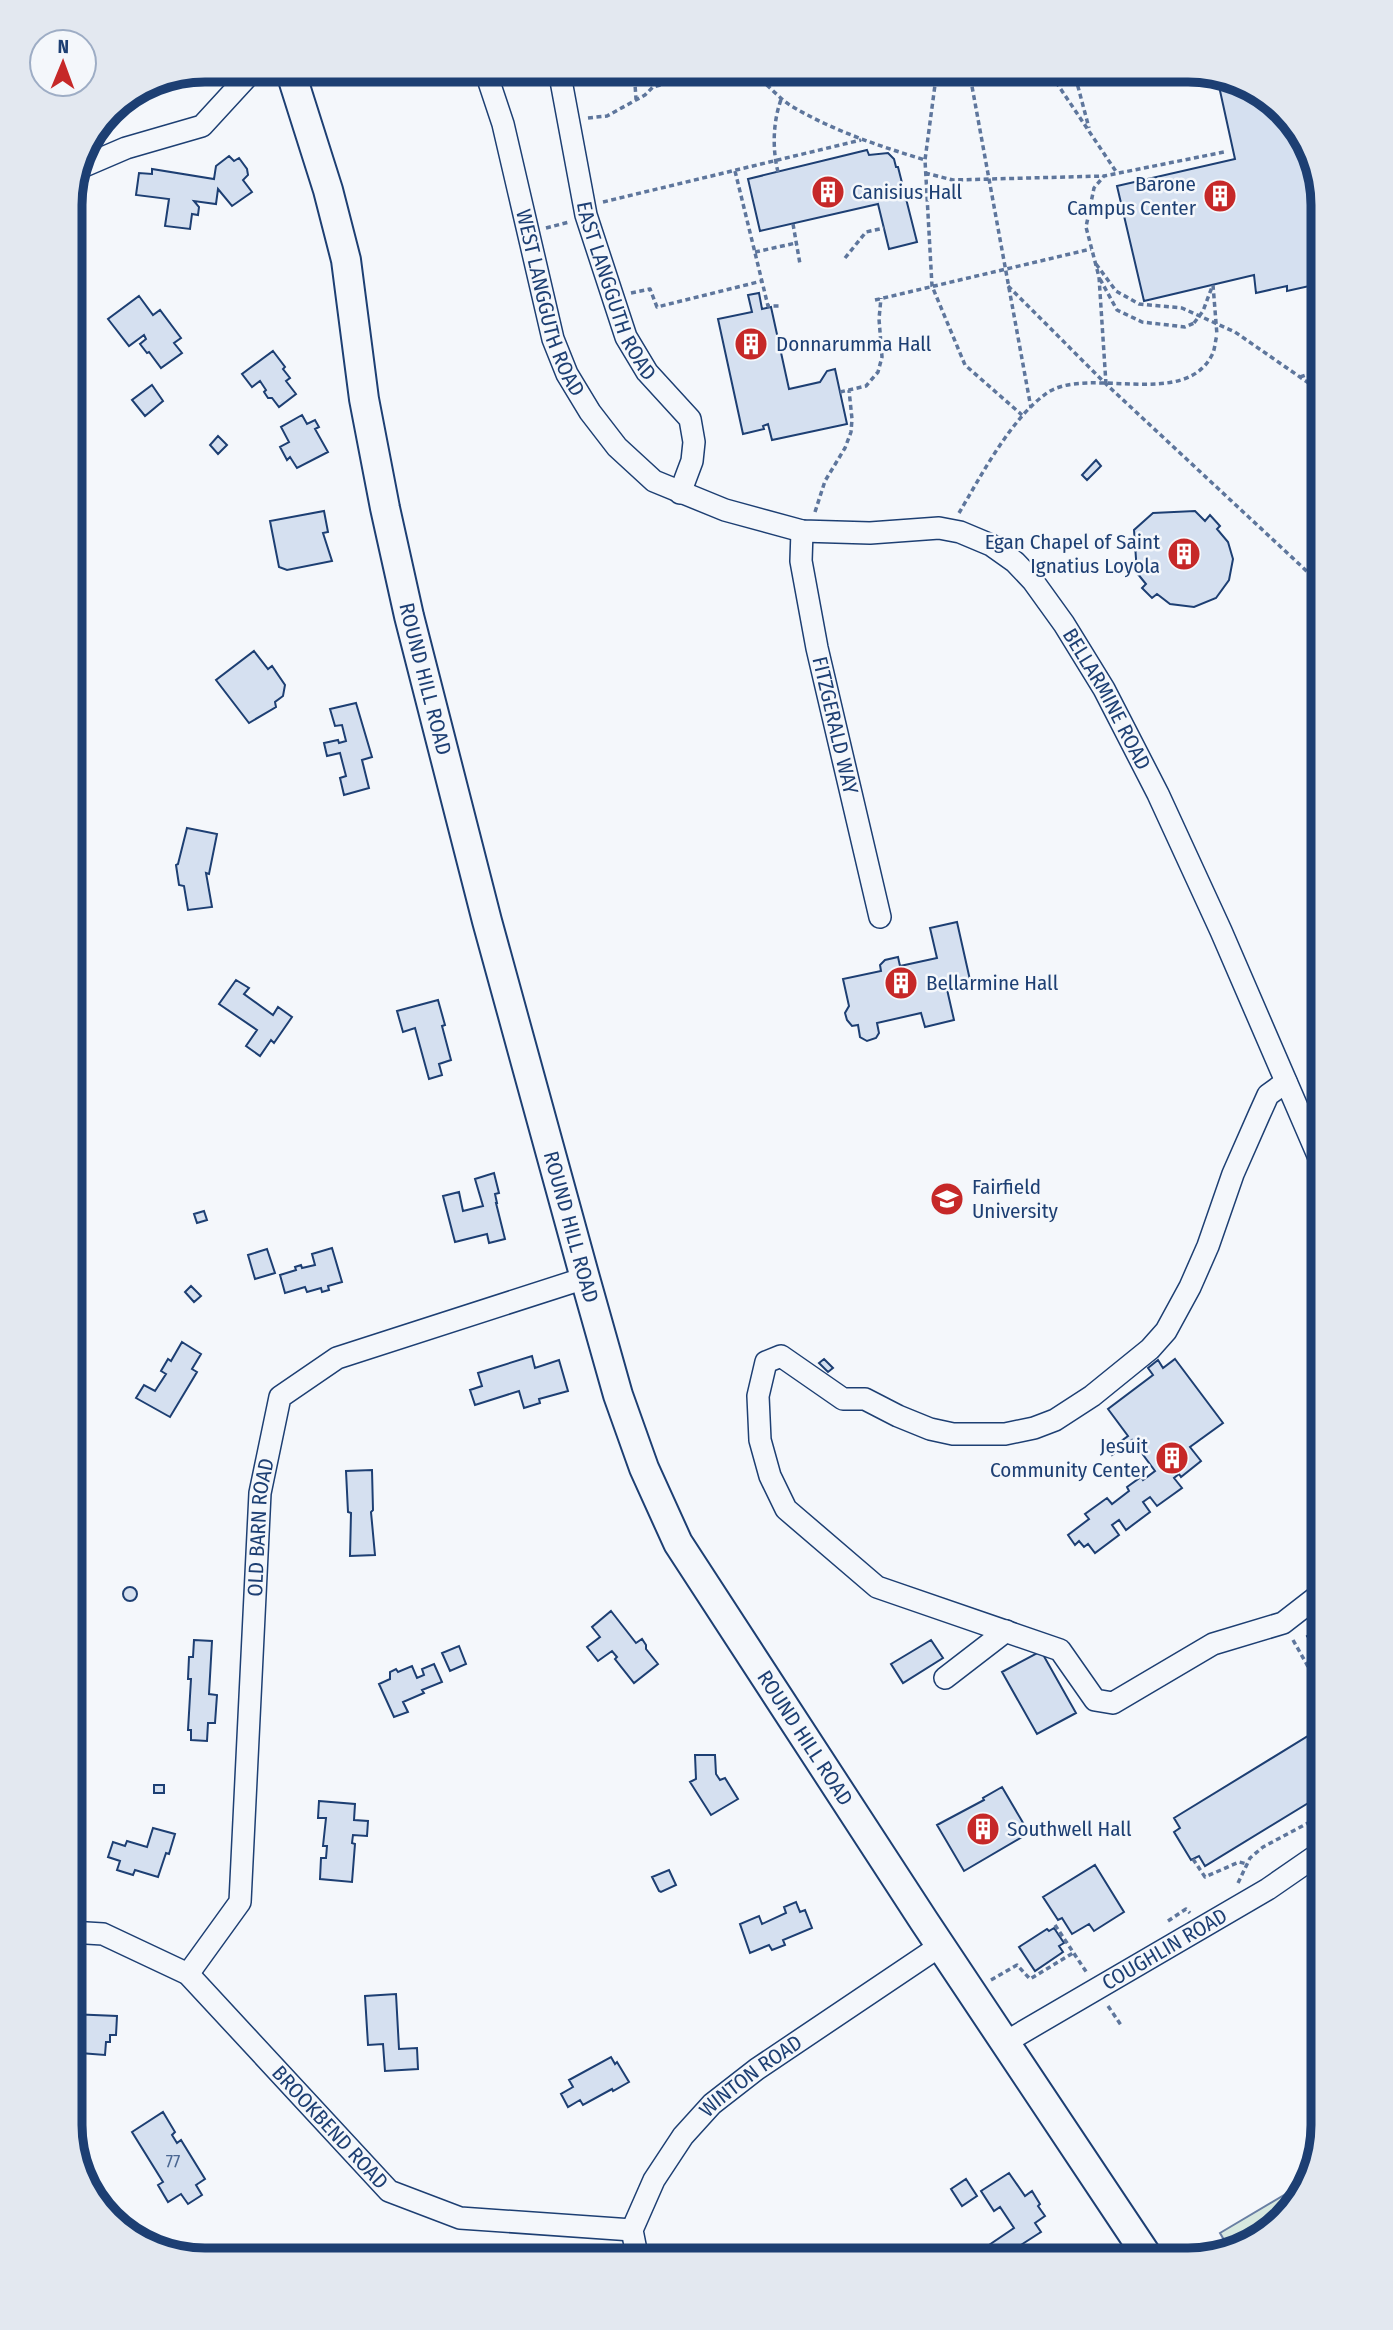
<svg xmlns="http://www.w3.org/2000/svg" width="1393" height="2330" font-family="'Fira Sans Condensed',sans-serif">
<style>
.green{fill:#d7e8df;stroke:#687fa3;stroke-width:2}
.building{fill:#d5e0f0;stroke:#1d3f73;stroke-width:2}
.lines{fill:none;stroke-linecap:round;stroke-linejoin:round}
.minor-casing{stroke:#1d3f73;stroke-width:24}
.major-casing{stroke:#1d3f73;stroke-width:32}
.path{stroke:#5e769c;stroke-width:3.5;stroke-dasharray:5 3.5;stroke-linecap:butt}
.minor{stroke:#f4f7fb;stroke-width:21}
.major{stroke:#f4f7fb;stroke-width:28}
.path-bridge{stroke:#5e769c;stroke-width:3.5;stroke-dasharray:5 3.5;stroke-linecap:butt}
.labels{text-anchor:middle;stroke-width:5;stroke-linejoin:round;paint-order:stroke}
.number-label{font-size:18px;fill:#4b6792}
.poi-label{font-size:21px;fill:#1d3f73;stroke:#f4f7fb;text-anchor:start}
.street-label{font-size:21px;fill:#1d3f73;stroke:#f4f7fb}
.rim{fill:none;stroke:#1d3f73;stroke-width:9}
</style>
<rect width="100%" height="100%" fill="#f4f7fb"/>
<path class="green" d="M1306,2182L1300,2200L1247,2246L1230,2250L1220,2233Z"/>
<path class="building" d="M664,70H705L666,79Z
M1217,77L1263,93L1309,146L1323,205V283L1287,291V286L1256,293L1254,275L1144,301L1117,186L1235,159Z
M867,150L869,155L888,153L894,159L896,167H898L917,242L889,249L878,204L760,231L748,179Z
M229,156L234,161L239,158L247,169L248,175L243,180L252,192L232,206L218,189L216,204L194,201L199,207L198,215L192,214L190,229L165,226L169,199L136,195L139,173L152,174V169L214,179L216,166Z
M759,293L762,309L771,307L789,389L820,382L827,371L835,369L847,424L772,440L768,424L763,426L764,429L743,434L718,319L752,312L748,295Z
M139,296L153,315L160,310L181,338L174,343L182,353L161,368L149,352L147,353L140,344L146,339L144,335L129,346L108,319Z
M273,351L285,367L283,369L290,378L286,381L296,394L279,407L272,398H268L264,392L266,390L260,381L252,387L242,374Z
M152,385L163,401L145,416L132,400Z
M302,415L307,424L315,420L319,427L315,429L328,452L297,468L290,457L287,460L280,447L289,442L281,427Z
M218,436L227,445L218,454L210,445Z
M1096,460L1101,466L1087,480L1082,475Z
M324,511L328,532L323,533L332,561L287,570L279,567L270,521Z
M1195,511L1205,521L1210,515L1220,526L1217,529L1228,542L1233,559L1229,580L1216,598L1194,607L1170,604L1157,594L1152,598L1142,588L1146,584L1137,573L1134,530L1153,513Z
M254,651L268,669L272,666L285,685L283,696L275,702L276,707L249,723L216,680Z
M356,703L372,757L362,760L369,788L344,795L340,778L346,776L340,753L327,756L324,743L338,740L339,743L346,741L342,725L335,726L330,709Z
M187,828L217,834L209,874L206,873L212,907L188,910L184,886L179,885L176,865L178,864Z
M957,922L970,980L946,985L954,1020L925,1027L921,1013L877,1023L879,1033L876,1038L867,1041L860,1037L858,1025L852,1026L847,1020L845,1013L849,1006L843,979L881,971L880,965L885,960L898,957L900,966L937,958L930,928Z
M236,980L249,988L244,994L273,1015L278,1007L292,1017L274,1043L271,1040L260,1056L246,1046L257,1030L219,1004Z
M438,1000L445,1025L442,1026L451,1060L439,1064L442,1075L429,1079L415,1028L403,1032L397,1011Z
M494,1173L499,1193L495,1194L497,1203H496L505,1239L489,1243L487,1234L455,1242L443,1196L459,1192L463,1211L483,1206L475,1179Z
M204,1211L207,1220L197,1223L194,1214Z
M332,1248L342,1282L328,1286L329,1290L322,1292L321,1288L307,1292L305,1287L285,1293L280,1275L296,1270L295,1267L301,1265L302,1268L315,1265L312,1254Z
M267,1249L275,1273L255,1279L248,1255Z
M191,1286L201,1296L194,1302L185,1292Z
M182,1342L201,1354L192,1369L197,1372L170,1417L136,1398L144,1385L155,1391L166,1374L161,1371L168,1359L171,1361Z
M532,1356L535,1368L559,1360L568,1391L539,1399L540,1403L524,1408L519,1391L475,1405L470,1390L482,1386L478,1373Z
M824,1359L833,1368L828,1372L819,1363Z
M1175,1359L1223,1423L1190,1447L1201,1461L1181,1477L1179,1474L1174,1478L1182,1488L1157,1506L1150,1497L1143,1502L1150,1512L1126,1530L1119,1520L1112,1525L1119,1535L1095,1553L1088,1544L1084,1547L1079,1541L1075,1545L1068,1535L1089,1519L1085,1514L1107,1498L1112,1504L1129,1491L1127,1487L1141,1477L1143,1480L1155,1471L1132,1440L1112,1455L1109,1450L1128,1436L1108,1409L1153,1375L1148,1368L1158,1360L1163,1368Z
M372,1470L373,1510L371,1512L375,1555L350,1556L351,1513L348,1512L346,1471Z
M123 1594a7 7 0 1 1 14 0a7 7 0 1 1-14 0Z
M611,1611L636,1643L642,1639L646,1645V1649L658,1664L634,1683L615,1659L617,1657L612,1651L598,1661L587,1647L600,1637L592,1627Z
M1323,1626V1662L1307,1636Z
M194,1640L212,1641L209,1694L217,1695L215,1723H208L207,1741L191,1740V1730H188L191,1679H188L189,1657H193Z
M931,1640L943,1658L903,1683L891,1664Z
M459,1646L466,1664L450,1671L442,1653Z
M1041,1651L1076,1713L1037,1734L1002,1672Z
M434,1664L442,1682L422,1690L424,1693L403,1702L408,1712L394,1717L379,1684L390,1679V1672L396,1669L398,1672L412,1666L417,1678L424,1675L422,1669Z
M1321,1728L1323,1732V1794L1205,1866L1199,1856L1191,1860L1174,1832L1180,1828L1174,1818Z
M695,1755H715L716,1774L720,1780L725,1778L738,1799L711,1815L690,1782L696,1779Z
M154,1785H164V1793H154Z
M1002,1787L1029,1833L964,1871L937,1825L984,1800L983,1798Z
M319,1801L355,1804L354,1820L368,1821L367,1836L353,1835L352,1843L355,1844L352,1882L320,1879L321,1858H326L327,1846H323L326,1818H318Z
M153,1828L175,1834L169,1854L166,1853L158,1877L135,1870L133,1875L117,1870L120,1861L108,1857L113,1842L125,1846L127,1841L147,1847Z
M1095,1865L1124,1912L1094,1931L1089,1924L1072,1934L1062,1918L1058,1920L1043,1897Z
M669,1870L676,1885L661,1892L659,1891L652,1877Z
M796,1902L800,1912L805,1910L812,1928L783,1940L785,1945L772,1950L769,1945L750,1953L740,1924L759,1916L762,1924L786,1913L784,1907Z
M1054,1928L1064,1943L1059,1946L1063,1952L1035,1971L1019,1947L1047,1929L1049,1931Z
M396,1994L399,2049L417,2048L418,2069L385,2071L383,2044L368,2045L365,1996Z
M70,2014L117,2016L116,2035H110V2042H106L105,2055L80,2053V2048L70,2047Z
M611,2057L615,2064L617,2062L629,2082L613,2091L612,2089L583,2105L580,2100L568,2107L561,2094L573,2087L569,2080Z
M163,2112L175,2132L172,2135L177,2143L181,2140L205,2179L196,2185L202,2195L188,2204L181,2194L168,2202L158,2185L163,2182L132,2132Z
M1009,2173L1025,2196L1032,2191L1040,2204L1038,2206L1045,2216L1035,2223L1041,2232L999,2259L989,2245L1014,2228L1000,2207L994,2211L981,2191Z
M966,2179L977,2196L962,2206L951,2189Z"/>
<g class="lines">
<defs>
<g id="minor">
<path id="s1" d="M485,70L503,124L553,339L567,374L590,412L617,447L654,481L725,510L802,531L870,533L939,528L960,532L991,545L1015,562L1033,581L1064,624L1104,689L1158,794L1221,931L1323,1167"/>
<path id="s2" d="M559,70L586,215L626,337L647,372L690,419L694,442L692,461L680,493"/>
<path d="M84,166L126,148L202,126L247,77L257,70"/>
<path id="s3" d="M802,531L801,561L817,648L880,917"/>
<path d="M1286,1082L1268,1095L1259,1115L1233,1174L1208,1246L1190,1287L1166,1331L1150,1349L1092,1396L1055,1420L1034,1428L1005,1434H953L930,1429L898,1416L865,1399H843L781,1356L766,1362L758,1396L760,1440L770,1476L786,1509L877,1587L1060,1650L1095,1700L1113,1703L1213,1644L1283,1623L1323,1592"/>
<path d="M945,1678L1006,1631"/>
<path id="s4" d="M70,1932L103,1934L188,1974L389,2191L460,2218L632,2230"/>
<path id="s5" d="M188,1974L240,1902L260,1493L280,1397L337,1358L585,1278"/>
<path id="s6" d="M1004,2043L1268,1889L1323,1851"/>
<path id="s7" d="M638,2260L632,2230L654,2180L683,2136L712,2104L757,2069L940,1946"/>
</g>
<g id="major">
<path id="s8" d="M290,70L328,190L346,260L364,399L385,508L409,616L487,921L585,1278L618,1395L644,1468L678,1543L924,1921L1150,2260"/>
</g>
</defs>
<use href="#minor" class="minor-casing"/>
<use href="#major" class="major-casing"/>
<path class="path" d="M634,70L636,99
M746,70C767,81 776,97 793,107C834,131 879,146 925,160
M937,70L925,160L932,286L965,365L1022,415
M969,70L1031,408
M1044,70L1054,79L1117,173
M1071,70L1077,83L1089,128
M762,78L789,70
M588,118L607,116L645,95L653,87L718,70
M735,171L768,306H780
M778,172C772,148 773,120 782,97
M925,173L953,180L1104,176
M603,202L861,140
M793,224L800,264
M546,228L569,222
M755,252L796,243
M845,258L866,232L884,228
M1096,264L1116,291L1139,304L1182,308L1235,332L1323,393
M1100,279L1117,310L1142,322L1185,327L1194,323
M1008,286L1106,384L1313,577L1323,583
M631,293L650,289L657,307L762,281
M875,300L1091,249
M1300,377L1323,369
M1106,384L1099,277L1086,227L1094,188L1104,176L1224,152
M840,392L866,386L878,372L882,357L879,319L881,298
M815,512L825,481L845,448L851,432L852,419L849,390
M959,513C981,476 1011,418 1047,393C1088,365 1184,410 1212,355C1215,350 1215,341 1217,335
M1293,1640L1323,1693
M1193,1859L1205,1877L1239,1862L1247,1864
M1238,1883L1250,1858L1263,1847L1323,1815
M1168,1921L1186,1909L1190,1913
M1055,1925L1087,1973
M991,1980L1017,1965L1030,1979L1073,1953
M1108,2006L1121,2025"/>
<use href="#minor" class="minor"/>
<use href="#major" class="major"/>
<path class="path-bridge" d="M1213,285L1217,335
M1194,323L1203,311L1212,287"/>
</g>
<defs>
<symbol id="building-disc" viewBox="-11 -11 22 22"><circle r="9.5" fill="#c62828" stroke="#f4f7fb"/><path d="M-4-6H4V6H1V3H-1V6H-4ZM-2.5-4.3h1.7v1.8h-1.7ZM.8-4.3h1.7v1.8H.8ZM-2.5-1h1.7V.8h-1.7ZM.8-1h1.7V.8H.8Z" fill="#fff"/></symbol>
<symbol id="university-disc" viewBox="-11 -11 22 22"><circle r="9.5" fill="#c62828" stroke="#f4f7fb"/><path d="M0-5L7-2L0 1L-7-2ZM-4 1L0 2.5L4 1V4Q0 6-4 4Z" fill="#fff"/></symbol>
</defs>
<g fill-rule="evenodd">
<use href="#building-disc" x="809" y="173" width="38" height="38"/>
<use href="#building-disc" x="1201" y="177" width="38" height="38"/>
<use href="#building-disc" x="732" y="325" width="38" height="38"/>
<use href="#building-disc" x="1165" y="535" width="38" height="38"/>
<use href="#building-disc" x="882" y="964" width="38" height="38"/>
<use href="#university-disc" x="928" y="1180" width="38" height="38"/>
<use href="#building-disc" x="1153" y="1439" width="38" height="38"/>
<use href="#building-disc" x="964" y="1810" width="38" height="38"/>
</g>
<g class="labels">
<g class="number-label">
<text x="173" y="2168">77</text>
</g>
<g class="poi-label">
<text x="1196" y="191" text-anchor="end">Barone<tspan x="1196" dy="24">Campus Center</tspan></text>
<text x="852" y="199">Canisius Hall</text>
<text x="776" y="351">Donnarumma Hall</text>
<text x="1160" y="549" text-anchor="end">Egan Chapel of Saint<tspan x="1160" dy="24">Ignatius Loyola</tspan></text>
<text x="926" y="990">Bellarmine Hall</text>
<text x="972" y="1194">Fairfield<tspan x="972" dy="24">University</tspan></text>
<text x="1148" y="1453" text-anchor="end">Jesuit<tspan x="1148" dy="24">Community Center</tspan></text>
<text x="1007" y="1836">Southwell Hall</text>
</g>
<g class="street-label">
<text dy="7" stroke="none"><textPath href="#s2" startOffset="229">EAST LANGGUTH ROAD</textPath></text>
<text dy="7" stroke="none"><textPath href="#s1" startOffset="242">WEST LANGGUTH ROAD</textPath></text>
<text dy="7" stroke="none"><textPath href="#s8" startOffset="625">ROUND HILL ROAD</textPath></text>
<text dy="7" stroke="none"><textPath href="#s1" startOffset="998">BELLARMINE ROAD</textPath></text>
<text dy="7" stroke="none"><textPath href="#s3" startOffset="198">FITZGERALD WAY</textPath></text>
<text dy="7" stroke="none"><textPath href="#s8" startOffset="1192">ROUND HILL ROAD</textPath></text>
<text dy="7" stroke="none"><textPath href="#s5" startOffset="464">OLD BARN ROAD</textPath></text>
<text dy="7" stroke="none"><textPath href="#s8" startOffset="1759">ROUND HILL ROAD</textPath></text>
<text dy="7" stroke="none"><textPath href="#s6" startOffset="186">COUGHLIN ROAD</textPath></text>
<text dy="7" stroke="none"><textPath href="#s7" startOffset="229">WINTON ROAD</textPath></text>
<text dy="7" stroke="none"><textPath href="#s4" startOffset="336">BROOKBEND ROAD</textPath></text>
</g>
</g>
<path d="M0 0H1393V2330H0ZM205 82H1188A123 123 0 0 1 1311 205V2125A123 123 0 0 1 1188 2248H205A123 123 0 0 1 82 2125V205A123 123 0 0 1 205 82Z" fill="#e3e8f0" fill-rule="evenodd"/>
<path class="rim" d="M205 82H1188A123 123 0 0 1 1311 205V2125A123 123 0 0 1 1188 2248H205A123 123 0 0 1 82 2125V205A123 123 0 0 1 205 82Z"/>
<g transform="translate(63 63) rotate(1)"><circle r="33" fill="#f4f7fb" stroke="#9eadc5" stroke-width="2"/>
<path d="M0-5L12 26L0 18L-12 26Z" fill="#c62828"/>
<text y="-10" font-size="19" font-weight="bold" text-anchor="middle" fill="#1d3f73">N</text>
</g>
</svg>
